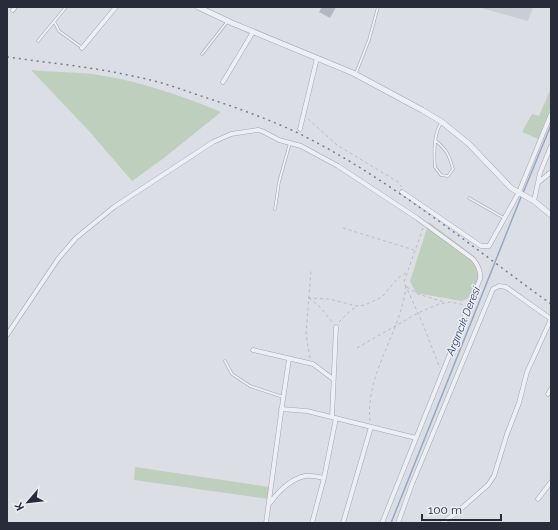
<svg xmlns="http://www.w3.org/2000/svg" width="558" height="530" font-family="Raleway,sans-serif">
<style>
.built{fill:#cacdd6}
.green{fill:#bfcfbe}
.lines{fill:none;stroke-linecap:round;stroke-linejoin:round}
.stream{stroke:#99a7c3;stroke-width:1.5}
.building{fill:#b4b7c2}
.service-casing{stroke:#a2a5ae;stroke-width:3}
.minor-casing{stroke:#a2a5ae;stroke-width:5}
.tertiary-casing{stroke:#a2a5ae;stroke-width:6}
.path{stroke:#babcc4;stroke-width:1;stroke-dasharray:3 3;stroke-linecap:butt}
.service{stroke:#eeeff4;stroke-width:2}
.minor{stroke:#eeeff4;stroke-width:4}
.tertiary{stroke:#eeeff4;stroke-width:5}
.rail{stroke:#777c8e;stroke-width:1.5;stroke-dasharray:2 4;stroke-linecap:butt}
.labels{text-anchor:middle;stroke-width:3;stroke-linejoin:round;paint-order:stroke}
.water-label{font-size:11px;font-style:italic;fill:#34446b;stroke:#ebedf3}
</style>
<rect width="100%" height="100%" fill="#dcdee5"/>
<path class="built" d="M477,7H533L528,21Z"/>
<path class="green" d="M31,70C51,72 72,72 92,74C137,80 180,95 221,112L164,158L132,181L89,131Z
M551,88V107L538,139L522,132L532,114L539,116Z
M429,222L474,256C487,269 477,283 471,297L462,301L416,293L410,281Z
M135,467L269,487V499L134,480Z"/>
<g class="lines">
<path class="stream" d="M523,193L551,125
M391,523L521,197"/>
</g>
<path class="building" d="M322,7H336L330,18L319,12Z"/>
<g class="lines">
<defs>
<path id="service" d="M55,23L59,31L81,47
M38,41L66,7
M202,54L227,22
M356,73L369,40L378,7
M436,141C447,150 449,155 453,169L448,176L441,175L435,167C434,154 433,135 441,123
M469,198L504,218
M275,209L279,182L290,143
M225,361L232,374L250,386L283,397"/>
<path id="minor" d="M13,10L15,7
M82,48L116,7
M223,82L253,32
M300,129L317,58
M539,182L551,172
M402,192L481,246H489L519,192L551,114
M534,201L540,173L551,146
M7,335L58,259L76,238L114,207L213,142L231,134L258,130L262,131L279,140L301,146L338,166L417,218L473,259C478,265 481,271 480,279L382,523
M253,350L313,364L333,379
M548,394L551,389
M281,409L307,411L416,438
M332,417L336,327
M538,499L551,482
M270,503C278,492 291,479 305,476C310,475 318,477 324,478
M266,523L281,413L289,359
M312,523L324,478L336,418
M343,523L371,427
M398,523L412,484L493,289L499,286L506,287L551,319
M442,523L455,514L488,485L494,476L507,434L519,403L527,372L551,319"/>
<path id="tertiary" d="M198,7L232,23L353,73L422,110L442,122L469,144L511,188L534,201L551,215"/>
</defs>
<use href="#service" class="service-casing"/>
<use href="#minor" class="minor-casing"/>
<use href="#tertiary" class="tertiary-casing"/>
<path class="path" d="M308,119L337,145L398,182L402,187
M343,228L414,250
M423,228L404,282L422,322L440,368
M407,287L418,294L444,302
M308,298L329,299L357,306L365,305L382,297L398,278L407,272
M309,298L320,307L333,323
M339,322L349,312L357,306
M357,348L418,313L439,304L451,302L465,305
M310,358L306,334L311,271
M370,421C365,373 401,333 406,286"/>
<use href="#service" class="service"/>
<use href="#minor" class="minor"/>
<use href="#tertiary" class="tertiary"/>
<path class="rail" d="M7,57C50,63 94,67 137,77C158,81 178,88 198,95C232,106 266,118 298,133C389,178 469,245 551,304"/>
</g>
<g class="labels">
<g class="water-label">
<text transform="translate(463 321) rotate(-68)" y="4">Argıncık Deresi</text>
</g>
</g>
<rect width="558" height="530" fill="none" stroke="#272b3a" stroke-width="16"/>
<g transform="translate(28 502) rotate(242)" stroke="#ebedf3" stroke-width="3" paint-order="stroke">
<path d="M0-3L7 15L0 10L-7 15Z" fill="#272b3a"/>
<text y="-6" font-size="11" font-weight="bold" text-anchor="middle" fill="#272b3a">K</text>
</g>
<path d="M422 514v6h79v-6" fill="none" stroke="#272b3a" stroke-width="2"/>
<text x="428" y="514" font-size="12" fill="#272b3a" stroke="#ebedf3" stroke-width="3" paint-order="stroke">100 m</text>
</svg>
